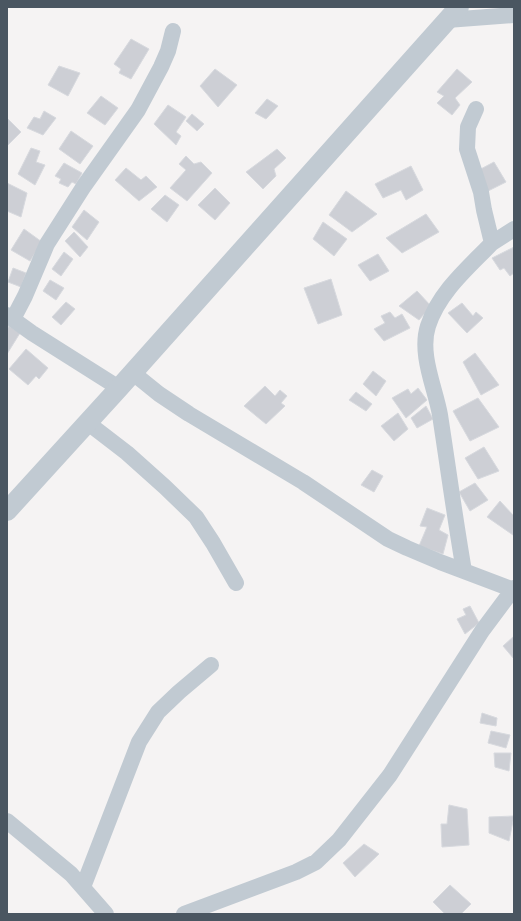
<svg xmlns="http://www.w3.org/2000/svg" width="521" height="921" font-family="'Open Sans',sans-serif">
<style>
.building{fill:#cdcfd5;stroke:#d7d9de}
.lines{fill:none;stroke-linecap:round;stroke-linejoin:round}
.minor{stroke:#c1cad2;stroke-width:16}
.tertiary{stroke:#c1cad2;stroke-width:20}
</style>
<rect width="100%" height="100%" fill="#f5f3f3"/>
<path class="building" d="M131,39L149,49L131,79L119,73L121,69L114,64Z
M59,66L80,73L68,96L48,85Z
M215,69L237,85L218,107L200,86Z
M457,69L472,82L455,98L460,105L452,115L437,103L444,96L437,92Z
M101,96L118,108L105,125L87,113Z
M267,99L278,106L266,119L255,113Z
M168,105L186,117L176,132L181,136L176,145L154,124Z
M44,111L56,118L43,135L27,128L34,117L40,119Z
M192,114L204,124L197,131L186,121Z
M7,118L21,132L7,146Z
M71,131L93,146L80,164L59,149Z
M31,148L40,151L36,162L45,165L35,185L18,174Z
M277,149L286,158L274,169L276,176L263,189L246,172Z
M186,156L194,164L201,162L212,173L187,201L170,188L186,170L179,164Z
M494,162L506,182L486,192L475,172Z
M64,163L82,173L76,184L72,182L68,187L59,183L61,179L55,176Z
M411,166L423,190L406,200L401,190L383,198L375,184Z
M126,168L141,180L146,176L157,187L139,201L115,180Z
M7,183L27,193L21,217L7,211Z
M215,188L230,203L215,220L198,205Z
M346,191L377,214L352,232L329,215Z
M165,195L179,205L167,222L151,209Z
M84,210L99,222L87,240L72,227Z
M426,214L439,232L402,253L386,238Z
M323,222L347,239L334,256L313,239Z
M24,229L42,242L30,261L11,250Z
M74,232L88,247L80,257L65,241Z
M514,247V273L510,276L504,268L500,270L492,258Z
M64,252L73,259L61,276L52,269Z
M378,254L389,271L370,281L358,265Z
M13,268L26,273L21,287L8,282Z
M331,279L342,315L318,324L304,288Z
M50,280L64,288L56,300L43,291Z
M417,291L431,306L419,320L399,306Z
M66,302L75,309L61,325L52,317Z
M462,303L473,316L476,312L483,318L467,333L448,313Z
M390,312L395,318L402,314L410,328L384,341L374,329L385,323L381,316Z
M9,326L20,333L7,354V329Z
M26,349L48,368L39,379L36,376L28,385L9,369Z
M475,353L499,385L481,395L463,362Z
M373,371L386,381L376,396L363,384Z
M265,386L275,396L280,390L287,396L281,403L285,406L266,424L244,406Z
M418,388L427,400L406,418L392,398L408,389L411,394Z
M356,392L372,404L366,411L349,400Z
M478,398L499,427L470,441L453,411Z
M426,406L433,419L417,428L411,418Z
M398,413L408,429L394,441L381,426Z
M484,447L499,471L478,479L465,458Z
M372,470L383,476L374,492L361,485Z
M475,483L488,500L470,511L459,492Z
M500,501L513,515L514,514L513,535L487,517Z
M427,508L445,515L439,530L448,535L443,554L419,546L427,527L420,526Z
M470,606L479,623L465,634L457,619L466,615L463,609Z
M514,636V659L503,646Z
M482,713L497,718L496,726L480,723Z
M491,731L510,735L506,748L488,743Z
M494,753H511L509,771L495,767Z
M449,805L467,809L469,845L442,847L441,824H447Z
M514,816L509,841L489,833V817Z
M364,844L379,854L355,877L343,863Z
M450,885L471,904L461,914H445L433,902Z"/>
<g class="lines">
<path class="minor" d="M447,20L514,15
M476,109L468,127L467,149L481,192L484,210L492,243L514,229
M7,315L32,333L119,388
M13,319L25,296L47,244L84,186L138,110L161,67L168,51L173,31
M133,373L159,394L189,414L303,482L388,539L407,548L440,562L514,590
M88,423L127,453L165,487L196,517L213,543L236,583
M464,571C455,519 448,467 440,415C435,387 419,354 428,326C439,292 468,268 492,243
M7,821L71,874L106,914
M83,887L139,742L158,712L179,692L211,665
M184,914L296,872L316,862L339,840L390,775L482,631L514,588"/>
<path class="tertiary" d="M7,511L119,388L459,7"/>
</g>
<rect width="521" height="921" fill="none" stroke="#4a5661" stroke-width="16"/>
</svg>
